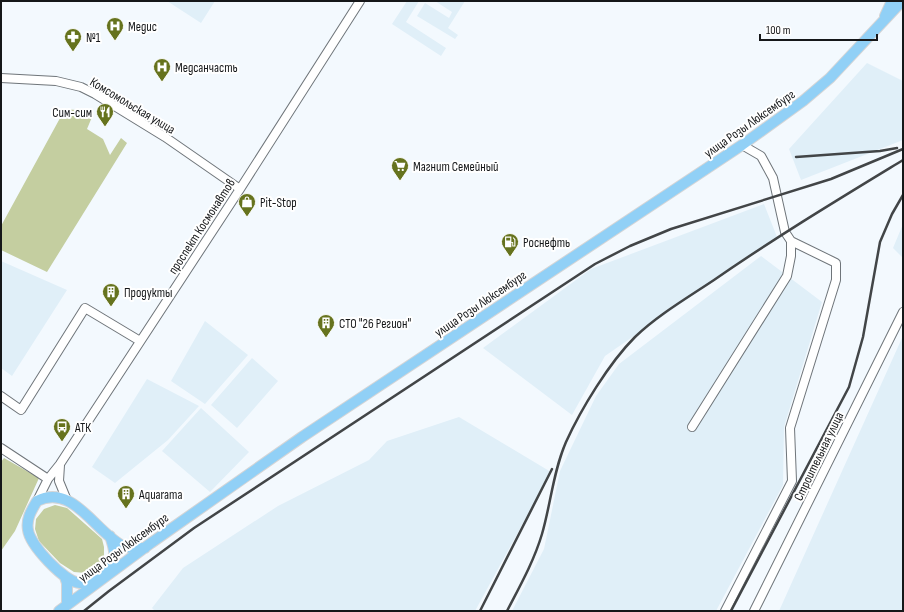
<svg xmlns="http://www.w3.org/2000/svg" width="904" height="612" font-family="'Sofia Sans Condensed',sans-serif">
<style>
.built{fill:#e0eff8}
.green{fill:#c4cea0}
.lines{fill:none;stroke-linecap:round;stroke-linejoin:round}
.minor-casing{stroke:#6f757a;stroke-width:10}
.major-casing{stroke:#d5d5d6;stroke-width:12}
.minor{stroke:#fff;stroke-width:8}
.major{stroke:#91d0f6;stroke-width:10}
.rail{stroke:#424547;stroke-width:2.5}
.labels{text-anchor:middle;stroke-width:4;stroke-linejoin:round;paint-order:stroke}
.poi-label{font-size:13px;fill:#151719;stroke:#fff;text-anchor:start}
.street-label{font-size:13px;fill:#151719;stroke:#fff}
</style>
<rect width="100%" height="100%" fill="#f3f9fe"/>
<path class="built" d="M167,1H215L201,23Z
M407,1H419L406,22L446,48L441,56L392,24Z
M435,1H465L448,28L458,35L455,39L417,16L425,3L449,18L452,12Z
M867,63L903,81V140L801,180L789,149Z
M764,204L777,237L605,356L572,415L483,348L591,269Z
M903,224V258L893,248Z
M761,256L822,302L784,427L783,485L716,611H512L544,549L560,471L596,396L619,364Z
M1,261L67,290L12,376L1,368Z
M205,321L248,355L205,404L171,381Z
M902,338L903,611H779Z
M252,358L278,381L237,428L211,405Z
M147,379L199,406L168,440L115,483L92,467Z
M201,408L249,452L210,492L162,451Z
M459,417L551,472L475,611H155L152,608L183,568L278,506L369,460L387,441Z"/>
<path class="green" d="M65,109L76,110L92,117L87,129L103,139L110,155L121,138L127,143L47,272L1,250V226Z
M4,458L39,478L15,531L1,551V462Z
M55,505L67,508L102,539L104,547V559L97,569L86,573L74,572L60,563L39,541L35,529L36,519L44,509Z"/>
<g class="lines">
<defs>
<path id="minor" d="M1,78L56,81L81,87L95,94L165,137L240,189
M1,396L21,410L85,308L140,341
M692,427L787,276L791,256V241
M1,448L48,479
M60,465L59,481L66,498
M37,501L48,479L60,464L240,189L360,1
M725,611L792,481L790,428L836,280V263L791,241L785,232L773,178L761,156L742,145
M754,611L903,312"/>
<path id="major" d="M885,16L892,1
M110,536C117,556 116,560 104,577C96,579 87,584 80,583C64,582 30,545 28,530C26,519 31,511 37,501C73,483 95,532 123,546C130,549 138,548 145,548
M65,577L67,583V604
M59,611L151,543L302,437L742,145L803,101L830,78L902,1"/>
</defs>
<use href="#minor" class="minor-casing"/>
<use href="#major" class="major-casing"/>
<use href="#minor" class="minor"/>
<use href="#major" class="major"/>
<path class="rail" d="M796,157L880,151L897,148
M84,611L109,591L194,528L595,264L630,246L671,229L831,179L903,149
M480,611L552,469
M507,611C520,586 534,561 542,534C551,503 553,472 566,442C581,409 609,363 635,337C658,315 687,298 714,280C776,237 839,199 903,160
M731,611L849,387L863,337L880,242L892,214L903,195"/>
</g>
<defs>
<symbol id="hospital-pin" viewBox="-11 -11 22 30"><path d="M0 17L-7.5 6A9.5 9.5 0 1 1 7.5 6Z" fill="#66731e" stroke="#fff"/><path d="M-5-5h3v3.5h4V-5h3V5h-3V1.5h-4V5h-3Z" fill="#fff"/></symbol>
<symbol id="pharmacy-pin" viewBox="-11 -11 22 30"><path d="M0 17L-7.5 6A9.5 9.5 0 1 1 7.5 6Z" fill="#66731e" stroke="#fff"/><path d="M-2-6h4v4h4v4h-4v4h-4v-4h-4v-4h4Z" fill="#fff"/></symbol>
<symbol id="restaurant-pin" viewBox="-11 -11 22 30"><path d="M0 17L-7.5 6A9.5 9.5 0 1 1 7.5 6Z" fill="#66731e" stroke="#fff"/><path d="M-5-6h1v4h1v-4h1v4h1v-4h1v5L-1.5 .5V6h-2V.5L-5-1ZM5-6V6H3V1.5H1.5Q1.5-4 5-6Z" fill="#fff"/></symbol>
<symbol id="supermarket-pin" viewBox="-11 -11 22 30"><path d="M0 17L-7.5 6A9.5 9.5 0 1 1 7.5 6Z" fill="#66731e" stroke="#fff"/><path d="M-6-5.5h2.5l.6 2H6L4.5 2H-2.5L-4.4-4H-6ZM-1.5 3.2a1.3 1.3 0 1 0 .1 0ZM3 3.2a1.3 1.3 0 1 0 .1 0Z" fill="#fff"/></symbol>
<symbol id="shop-pin" viewBox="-11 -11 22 30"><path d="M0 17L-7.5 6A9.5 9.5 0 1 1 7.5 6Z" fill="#66731e" stroke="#fff"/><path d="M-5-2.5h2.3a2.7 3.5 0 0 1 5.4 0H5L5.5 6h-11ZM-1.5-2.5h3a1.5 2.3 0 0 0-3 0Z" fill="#fff"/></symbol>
<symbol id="fuel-pin" viewBox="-11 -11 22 30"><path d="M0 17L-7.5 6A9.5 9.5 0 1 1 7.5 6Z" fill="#66731e" stroke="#fff"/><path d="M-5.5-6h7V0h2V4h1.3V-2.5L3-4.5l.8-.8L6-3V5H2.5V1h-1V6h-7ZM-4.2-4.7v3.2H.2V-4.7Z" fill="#fff"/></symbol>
<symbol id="building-pin" viewBox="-11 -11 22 30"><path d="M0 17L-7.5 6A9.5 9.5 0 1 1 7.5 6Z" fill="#66731e" stroke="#fff"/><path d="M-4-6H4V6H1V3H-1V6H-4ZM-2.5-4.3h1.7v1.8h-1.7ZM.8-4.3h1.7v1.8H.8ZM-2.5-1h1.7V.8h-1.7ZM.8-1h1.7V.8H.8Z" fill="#fff"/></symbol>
<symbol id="bus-pin" viewBox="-11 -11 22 30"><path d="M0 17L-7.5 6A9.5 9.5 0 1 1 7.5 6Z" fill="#66731e" stroke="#fff"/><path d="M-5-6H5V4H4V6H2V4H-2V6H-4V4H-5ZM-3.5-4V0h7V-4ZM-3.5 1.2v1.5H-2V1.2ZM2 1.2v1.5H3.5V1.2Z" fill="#fff"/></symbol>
</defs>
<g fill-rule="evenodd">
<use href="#hospital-pin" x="105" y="16" width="20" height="27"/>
<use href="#pharmacy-pin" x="63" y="27" width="20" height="27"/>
<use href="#hospital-pin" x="152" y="57" width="20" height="27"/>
<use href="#restaurant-pin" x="95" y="102" width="20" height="27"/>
<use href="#supermarket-pin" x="390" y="156" width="20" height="27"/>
<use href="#shop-pin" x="237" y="192" width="20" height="27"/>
<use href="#fuel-pin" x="500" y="232" width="20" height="27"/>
<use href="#building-pin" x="101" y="282" width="20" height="27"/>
<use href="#building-pin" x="316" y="313" width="20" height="27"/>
<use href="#bus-pin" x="52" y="417" width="20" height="27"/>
<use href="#building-pin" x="116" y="484" width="20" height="27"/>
</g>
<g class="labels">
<g class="poi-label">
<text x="128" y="31">Медис</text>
<text x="86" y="42">№1</text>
<text x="175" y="72">Медсанчасть</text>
<text x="92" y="117" text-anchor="end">Сим-сим</text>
<text x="413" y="171">Магнит Семейный</text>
<text x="260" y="207">Pit-Stop</text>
<text x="523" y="247">Роснефть</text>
<text x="124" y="297">Продукты</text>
<text x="339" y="328">СТО "26 Регион"</text>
<text x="75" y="432">АТК</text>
<text x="139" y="499">Aquarama</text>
</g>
<g class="street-label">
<text transform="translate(133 105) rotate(31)" y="5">Комсомольская улица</text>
<text transform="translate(749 123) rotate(-35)" y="5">улица Розы Люксембург</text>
<text transform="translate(201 226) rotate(-57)" y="5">проспект Космонавтов</text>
<text transform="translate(480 303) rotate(-34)" y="5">улица Розы Люксембург</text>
<text transform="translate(818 456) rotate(-64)" y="5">Строительная улица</text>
<text transform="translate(123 547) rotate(-36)" y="5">улица Розы Люксембург</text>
</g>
</g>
<rect width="904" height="612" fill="none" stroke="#151719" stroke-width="4"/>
<path d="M760 34v6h117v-6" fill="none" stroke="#151719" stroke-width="2"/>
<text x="766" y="34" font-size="12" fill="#151719" stroke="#ffffff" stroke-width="3" paint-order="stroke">100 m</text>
</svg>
